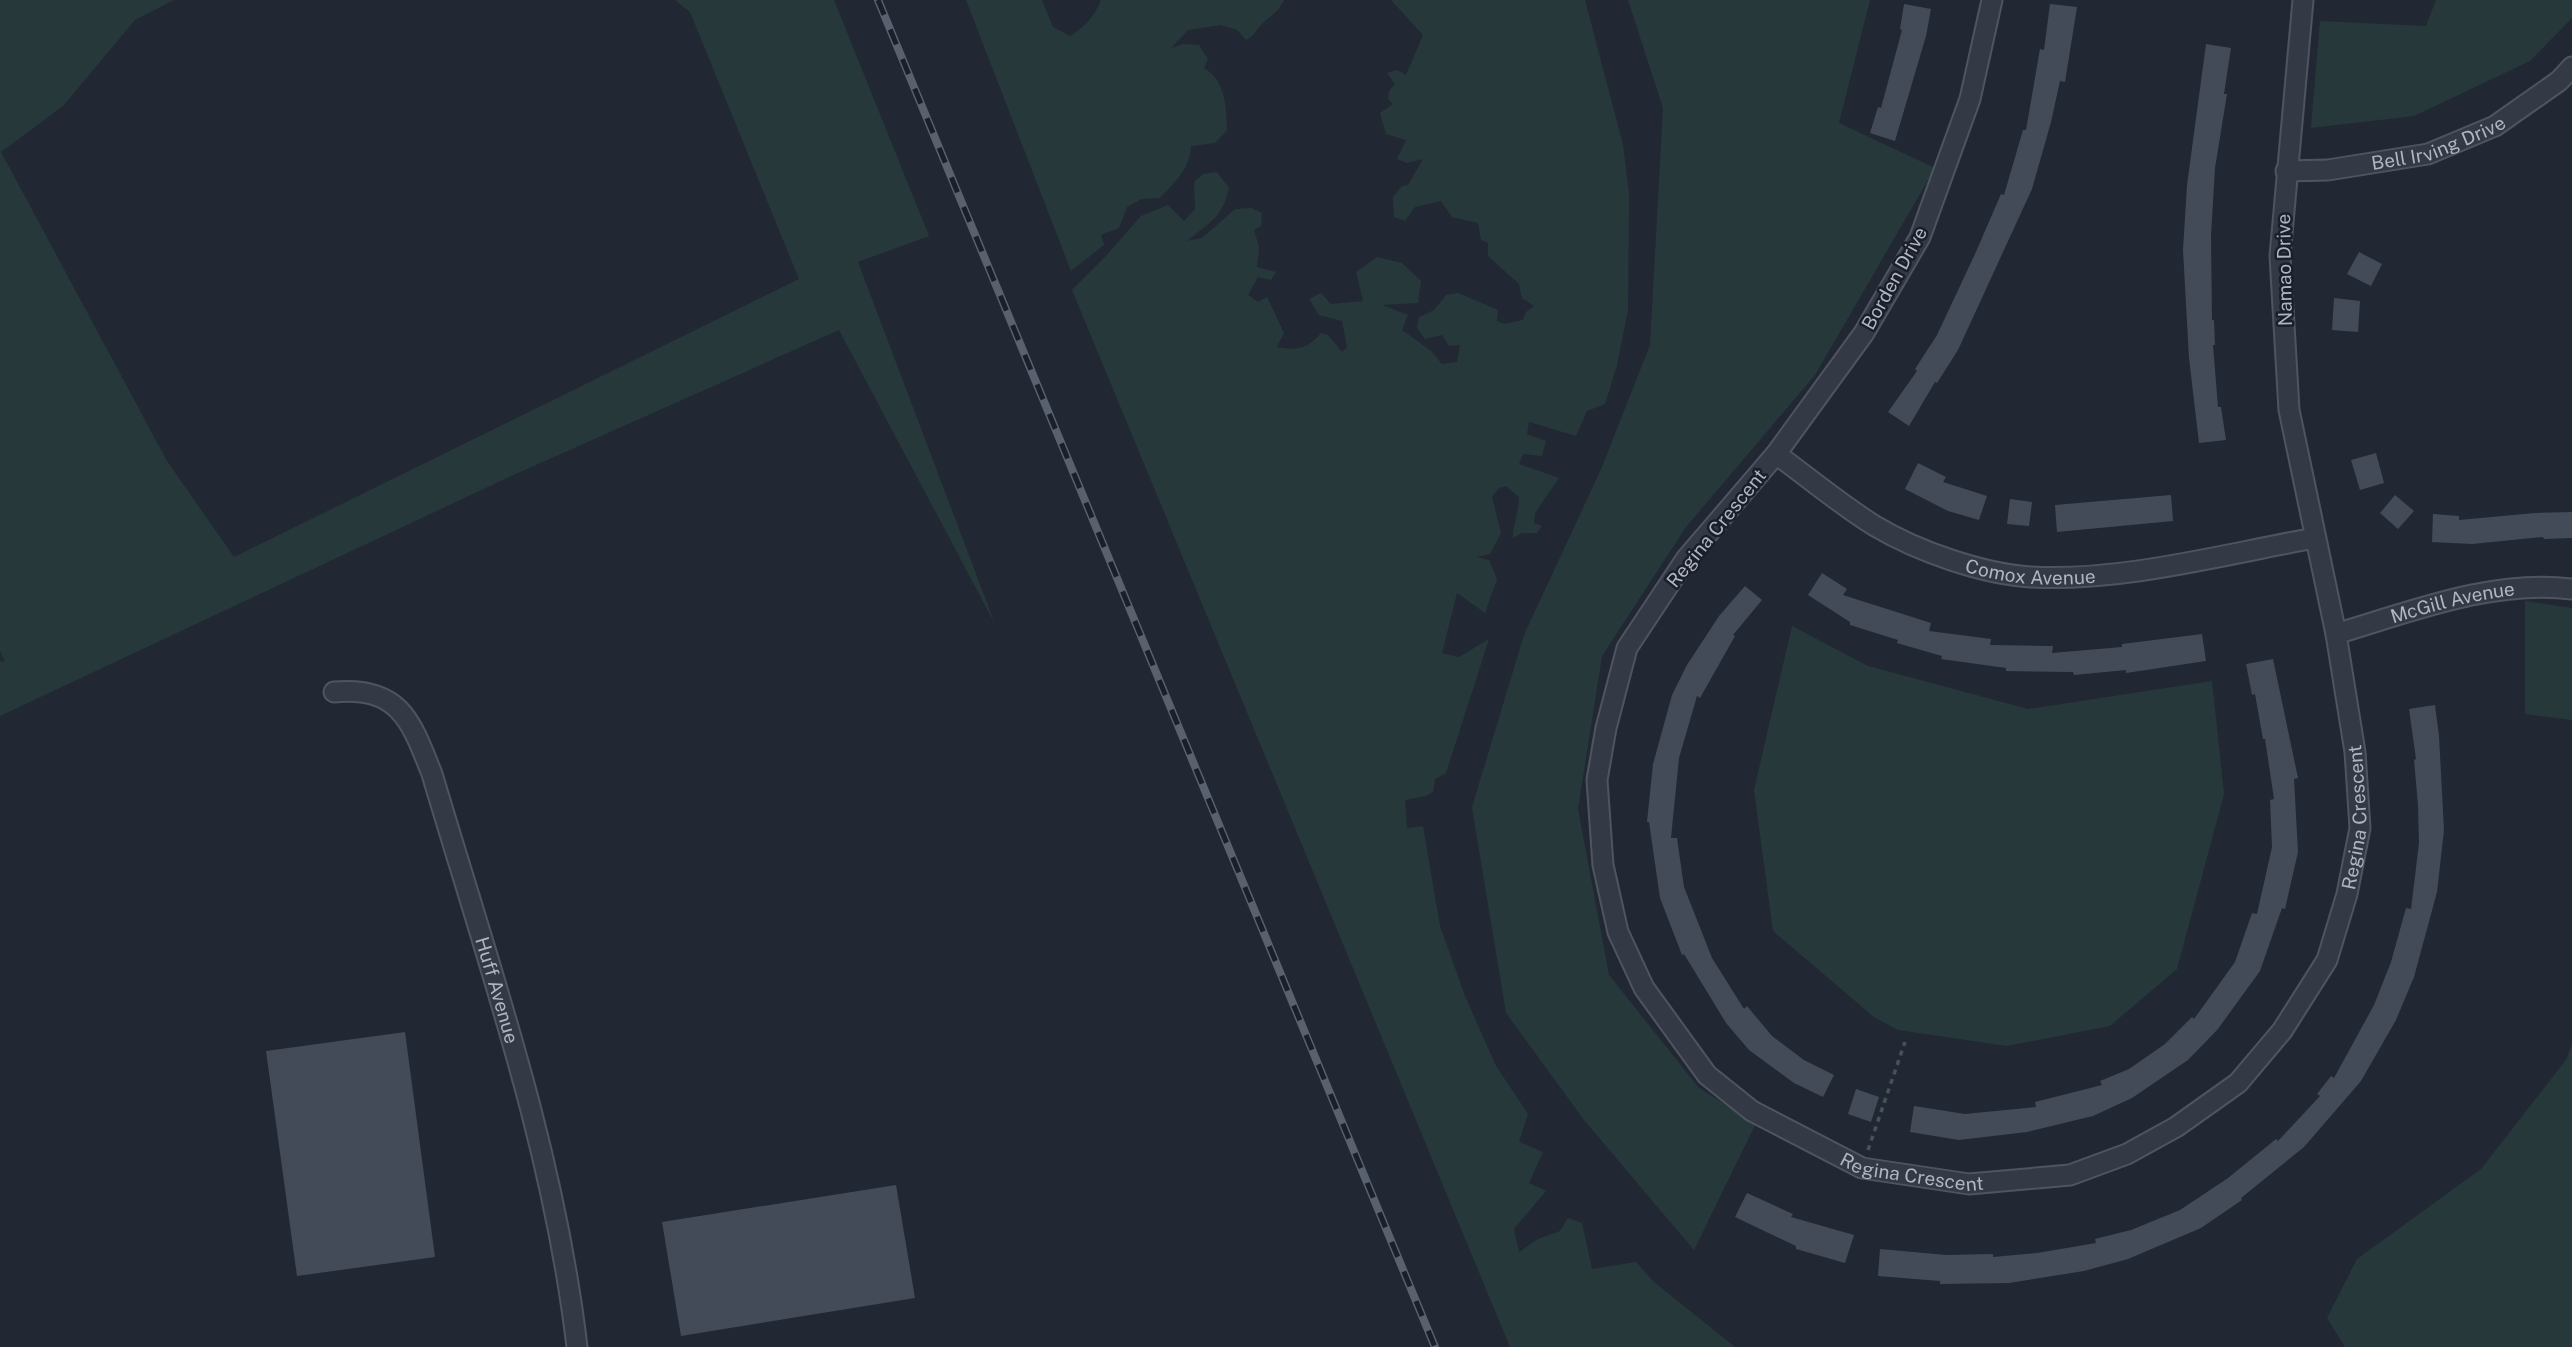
<svg xmlns="http://www.w3.org/2000/svg" width="2572" height="1347" font-family="'Public Sans',sans-serif">
<style>
.green{fill:#27383a}
.building{fill:#434b59}
.lines{fill:none;stroke-linecap:round;stroke-linejoin:round}
.minor-casing{stroke:#4f5560;stroke-width:23}
.path{stroke:#455357;stroke-width:3.5;stroke-dasharray:5 5;stroke-linecap:butt}
.minor{stroke:#343a45;stroke-width:19}
.rail-casing{stroke:#59606e;stroke-width:8}
.rail{stroke:#1a1f2a;stroke-width:5;stroke-dasharray:16;stroke-linecap:butt}
.labels{text-anchor:middle;stroke-width:5;stroke-linejoin:round;paint-order:stroke}
.street-label{font-size:19px;fill:#afb5c2;stroke:#1a1f2a}
</style>
<rect width="100%" height="100%" fill="#212834"/>
<path class="green" d="M0,0H174L135,20L63,106L1,152L167,461L234,557L799,279L690,12L675,0H834L929,236L858,262L995,624L839,330L509,477L0,716V661L5,662L0,651Z
M966,0H1042L1053,27L1070,36C1085,27 1094,17 1101,0H1284C1277,14 1273,13 1263,23C1256,29 1255,36 1246,40L1237,30L1221,25L1188,30L1171,48L1183,44L1199,45L1208,59L1204,68C1226,81 1226,107 1227,130L1215,143L1191,146C1190,169 1175,182 1160,198L1142,199L1127,207L1119,228L1101,235L1104,245L1071,271Z
M1391,0H1585L1623,145L1629,193L1628,310L1617,365L1605,404L1587,411L1576,436L1529,422L1527,434L1546,441L1542,456L1523,454L1519,464L1559,478L1535,513L1534,523L1542,526L1537,533H1522L1513,538C1513,524 1519,512 1519,497L1506,486L1499,488L1492,497L1501,533L1490,554L1477,557L1489,560L1497,579L1485,613L1457,593L1442,653L1459,657L1489,639L1446,773L1435,779L1433,792L1426,796L1405,800L1407,828L1423,826L1440,926L1465,996L1496,1066L1528,1114L1519,1142L1543,1152L1529,1183L1546,1191L1514,1229L1519,1252L1538,1239L1560,1231L1568,1218L1582,1223L1592,1269L1636,1262L1654,1282L1735,1347H1510L1072,290L1106,256L1141,216L1168,205L1184,221L1195,209L1194,182L1203,174L1217,172L1229,188C1222,218 1210,222 1187,241L1202,238L1235,209L1251,208L1262,213L1261,226L1254,230L1259,247L1257,267L1276,272L1271,280L1258,277L1248,295L1258,302L1267,297L1284,333L1277,347C1296,351 1308,349 1321,333L1328,335L1342,352L1347,347L1342,321L1319,315L1309,299L1321,293L1331,304L1363,301L1356,272L1377,257L1402,263L1421,281L1418,303L1382,305L1408,315L1402,330L1431,351L1442,364L1457,362L1460,345L1449,346L1442,335L1425,339L1417,328L1419,317L1434,310L1446,295L1458,293L1498,310L1497,321L1505,324L1523,320L1526,312L1534,306L1522,298L1519,284L1488,256V243L1481,240L1478,223L1452,217L1441,201L1415,207L1405,221L1394,217L1393,197L1402,186L1408,185L1423,159L1407,163L1397,159L1406,140L1386,134L1380,113L1393,104L1388,99L1389,91L1395,84L1387,73L1397,70L1406,75L1423,35Z
M1628,0H1870L1839,123L1935,168L1815,375L1686,527L1602,656L1578,809L1609,975L1699,1088L1756,1123L1694,1250L1584,1120L1506,1013L1472,807L1524,635L1602,467L1650,345L1663,108Z
M2436,0H2572V18L2530,61L2414,116L2311,128L2320,21L2426,26Z
M2525,601L2572,608V720L2525,714Z
M1792,626L1868,666L2028,709L2212,681L2224,794L2177,969L2110,1026L2007,1046L1898,1030L1874,1017L1773,931L1754,790Z
M2572,1044V1347H2345L2327,1318L2357,1259L2481,1169L2566,1060Z"/>
<path class="building" d="M1904,4L1931,9L1926,36L1895,141L1870,133L1878,107L1881,108L1902,30L1900,29Z
M2050,4L2077,7L2065,82L2060,81L2051,122L2032,189L1958,350L1937,383L1935,382L1909,426L1888,412L1917,371L1915,369L1937,335L1975,254L2001,194L2004,195L2023,130H2026L2040,49L2044,50Z
M2206,44L2231,48L2224,94H2227L2215,168L2211,236L2212,320H2214L2215,345H2213L2218,407H2221L2226,440L2199,443L2189,358L2183,250L2187,185Z
M2359,252L2382,264L2371,286L2347,274Z
M2334,298L2360,301L2358,332L2332,330Z
M2376,453L2384,483L2360,490L2351,460Z
M1918,463L1946,477L1943,482L1987,496L1979,520L1948,511L1905,489Z
M2171,495L2173,521L2057,532L2055,505Z
M2395,495L2414,511L2398,529L2380,513Z
M2010,499L2032,502L2029,526L2007,524Z
M2572,512V538L2544,539L2543,537L2472,544L2432,542L2433,514L2459,516V520L2535,513Z
M1822,573L1847,589L1843,595L1931,623L1929,631L1991,639L1990,645L2053,646L2052,653L2122,647V644L2202,634L2206,661L2126,673V670L2074,675L2073,672L2006,671V668L1941,659L1942,656L1897,643L1898,640L1850,625V622L1808,595Z
M1745,586L1762,600L1733,635L1735,636L1700,698L1697,696L1679,758L1671,838H1677L1684,887L1712,958L1744,1009L1747,1006L1772,1036L1804,1060L1834,1075L1823,1097L1794,1083L1749,1050L1726,1023L1684,954L1682,955L1660,898L1649,822H1647L1653,764L1672,695L1687,665L1719,616Z
M2273,659L2298,778L2294,779L2298,852L2285,909L2282,908L2260,971L2218,1029L2188,1060L2132,1098L2093,1116L2027,1132L1959,1140L1910,1132L1914,1106L1965,1114L2036,1107L2035,1102L2102,1085L2100,1081L2129,1069L2165,1044L2192,1017L2194,1019L2235,962L2252,913L2257,914L2272,847L2270,800L2274,799L2265,739H2263L2255,694L2252,695L2246,664Z
M2435,705L2439,736L2444,830L2437,892L2414,977L2396,1020L2361,1081L2304,1147L2241,1198L2242,1200L2201,1228L2128,1259L2084,1271L2009,1283L1940,1284V1281L1878,1276L1880,1249L1946,1255L1993,1254V1257L2037,1253L2096,1243L2095,1239L2131,1230L2180,1210L2228,1178L2276,1139L2278,1141L2320,1096L2317,1094L2331,1076L2334,1078L2374,1005L2391,962L2406,908L2411,909L2419,843L2418,805L2414,760L2416,759L2409,709Z
M405,1032L435,1257L297,1276L266,1051Z
M1856,1089L1879,1097L1871,1122L1848,1114Z
M896,1185L915,1298L681,1336L662,1222Z
M1747,1193L1793,1214L1791,1217L1854,1235L1845,1263L1796,1249V1246L1735,1217Z"/>
<g class="lines">
<defs>
<g id="minor">
<path id="s1" d="M1992,0L1970,99L1920,237L1864,333L1776,454L1686,559L1627,648L1606,728L1597,780L1603,865L1618,932L1644,988L1707,1075L1752,1111L1862,1168L1969,1184L2070,1175L2127,1154L2176,1127L2238,1083L2282,1031L2327,960L2347,894L2360,828L2355,752L2336,634L2289,410L2280,256L2303,0"/>
<path id="s2" d="M2286,171L2328,170L2428,154L2495,126L2559,81L2572,67"/>
<path id="s3" d="M1776,454C1809,478 1841,505 1875,526C1917,551 1982,574 2031,577C2122,582 2225,554 2315,538"/>
<path id="s4" d="M2336,634C2410,612 2493,579 2572,589"/>
<path id="s5" d="M334,692C400,686 411,721 432,774C488,963 554,1150 577,1347"/>
</g>
</defs>
<use href="#minor" class="minor-casing"/>
<path class="path" d="M1868,1150L1905,1042"/>
<use href="#minor" class="minor"/>
<defs>
<path id="rail" d="M878,0L1435,1347"/>
</defs>
<use href="#rail" class="rail-casing"/>
<use href="#rail" class="rail"/>
</g>
<g class="labels">
<g class="street-label">
<text dy="7" stroke="none"><textPath href="#s2" startOffset="156">Bell Irving Drive</textPath></text>
<text transform="translate(2284 270) rotate(-91)" y="7">Namao Drive</text>
<text transform="translate(1894 278) rotate(-61)" y="7">Borden Drive</text>
<text transform="translate(1716 528) rotate(-51)" y="7">Regina Crescent</text>
<text dy="7" stroke="none"><textPath href="#s3" startOffset="287">Comox Avenue</textPath></text>
<text dy="7" stroke="none"><textPath href="#s4" startOffset="121">McGill Avenue</textPath></text>
<text dy="7" stroke="none"><textPath href="#s1" startOffset="2095">Regina Crescent</textPath></text>
<text dy="7" stroke="none"><textPath href="#s5" startOffset="368">Huff Avenue</textPath></text>
<text dy="7" stroke="none"><textPath href="#s1" startOffset="1444">Regina Crescent</textPath></text>
</g>
</g>
</svg>
